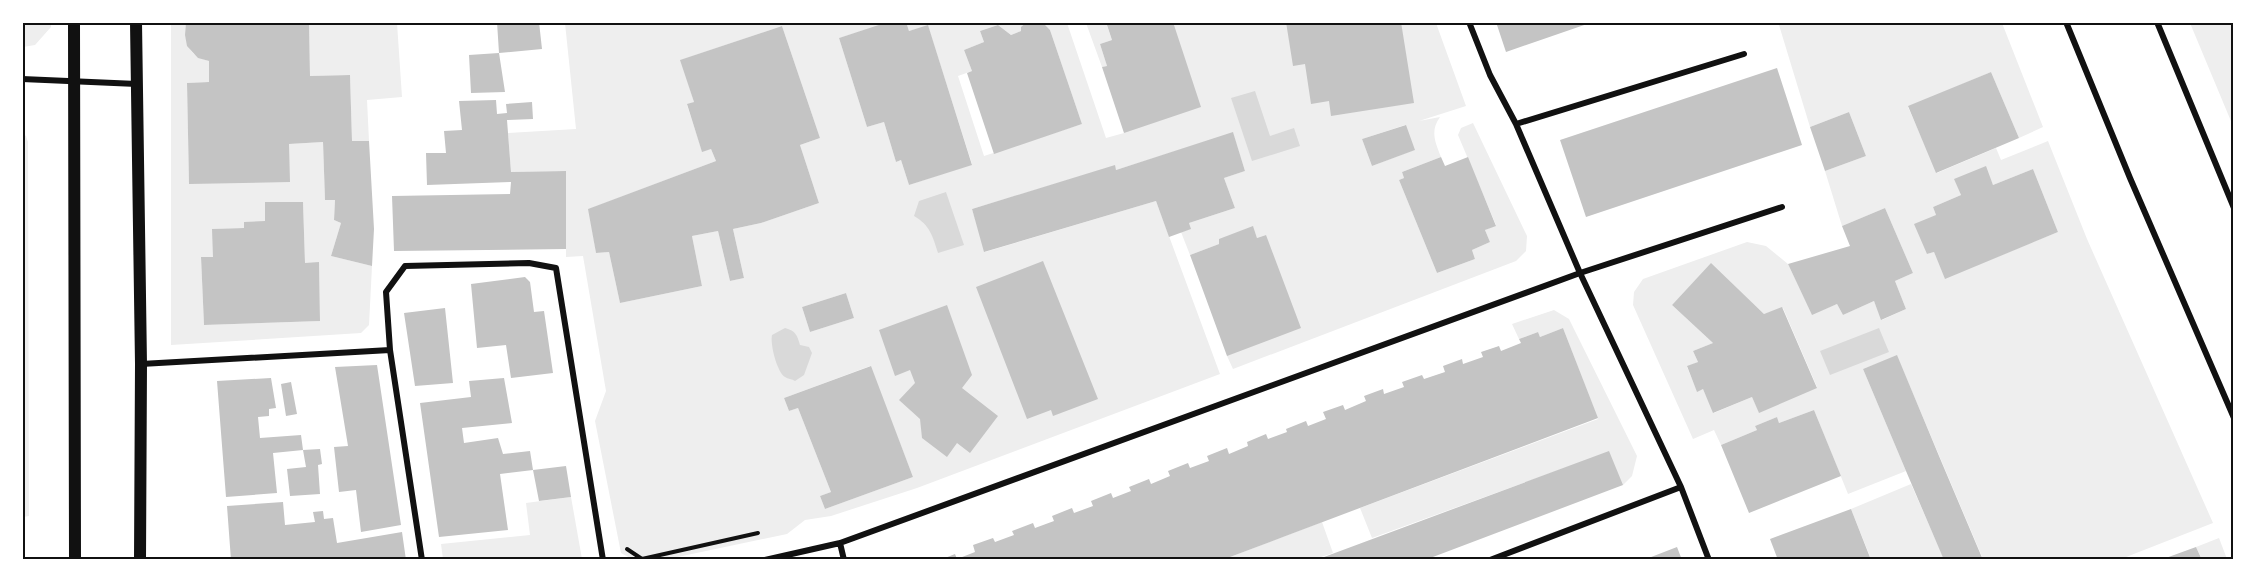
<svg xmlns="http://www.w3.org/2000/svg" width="2256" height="582" font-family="'Open Sans',sans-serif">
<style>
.green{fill:#eee;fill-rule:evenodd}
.water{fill:#d9d9d9}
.building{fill:#c4c4c4}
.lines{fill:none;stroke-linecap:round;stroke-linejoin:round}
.path{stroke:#111;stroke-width:4}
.minor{stroke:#111;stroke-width:6}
.secondary{stroke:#111;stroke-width:12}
.neatline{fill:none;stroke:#111;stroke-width:2}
</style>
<rect width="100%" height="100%" fill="#fff"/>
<path class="green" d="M23,22L51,23V27L35,45L23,47Z
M1787,22L2002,23L2043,127L2019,138L1991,72L1908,107L1937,173L1996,148L2001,160L2048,141L2087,239L2213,523L2121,559H1983L1897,356L1863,369L1906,471L1848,494L1814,410L1779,423L1777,417L1755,426L1757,430L1721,445L1714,430L1693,439L1633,305L1634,292L1643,279L1747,242L1766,246L1788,264L1812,314L1837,304L1843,315L1874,301L1882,320L1906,309L1895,281L1913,273L1885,208L1842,226L1825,171L1866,156L1849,112L1810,127L1779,25ZM1985,167L1993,185L2033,169L2058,232L1945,278L1934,252L1927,254L1936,215L1933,207L1961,195L1955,180ZM1711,264L1764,314L1783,308L1817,387L1759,412L1752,397L1714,413L1703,389L1697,391L1687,367L1698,362L1693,351L1713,343L1672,305Z
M171,23H186C184,42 188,56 209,61V82L187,83L189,183L289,181V144L323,142L325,200H335L334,220L341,223L331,256L372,266L369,325L361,333L171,345ZM266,202H303L305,263H319L320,321L204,325L201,257H213V229L244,228L265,221Z
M309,23H397L402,97L367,100L369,141H352L350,75L310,76Z
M565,23H888L839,38L867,127L884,122L896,162L901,160L909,185L972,164L928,26L909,31L906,23H1027L1021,31L1011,35L998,25L980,31L984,42L964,50L972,71L958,76L984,156L1082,124L1050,30L1042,23H1067L1106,138L1124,133L1173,23H1436L1466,106L1419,121L1440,117C1430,131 1435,142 1441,157L1402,172L1404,178L1399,180L1437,273L1475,259L1472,250L1490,242L1485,230L1496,225L1458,135L1461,128L1473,123L1527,236L1526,251L1516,261L1233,369L1227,356L1266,235L1257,238L1253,227L1219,244L1190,255L1181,232L1190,229L1189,223L1235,208L1224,178L1245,171L1233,133L1116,170L1114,166L972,209L985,252L1156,201L1220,374L917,488L831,516L805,520L787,534L668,559H632L621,553L595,421L606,391L583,256L566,257V171L511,172L508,133L576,129ZM782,26L820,138L800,145L819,203L761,223L733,229L744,278L730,281L718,231L692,236L702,286L620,303L609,252L596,253L589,209L716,161L711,149L702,151L687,105L694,102L681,60ZM1405,125L1414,150L1372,166L1362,139ZM846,293L854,318L810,332L802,307ZM870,366L913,477L825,509L820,496L831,492L798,408L789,411L784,398Z
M1086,23H1106L1112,40L1100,44L1107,66L1102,67Z
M2190,23H2233V127V126Z
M22,133L26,136L28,142L29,516L23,517Z
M1554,310L1569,319L1637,456L1632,476L1623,485L1567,467L1372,538L1360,508L1598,419L1563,328L1540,337L1538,332L1519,339L1512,324Z
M1911,484L1944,559H1871L1851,509Z
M571,497L582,559H443L441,544L530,535L526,503Z
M1322,522L1333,553L1315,559L1222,560Z
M2219,538L2227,559H2202L2196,547Z"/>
<path class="water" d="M1255,91L1270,136L1294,128L1300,146L1252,161L1231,98Z
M946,192L964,245L938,253C933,237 930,225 914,216L919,201Z
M785,328C796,331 797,335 800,345L809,347L812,353L804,375L795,381C792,379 788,379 785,377C777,372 770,344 772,335Z
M1879,328L1889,352L1830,375L1820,351Z"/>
<path class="building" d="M186,22H309L310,76L350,75L352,141H369L374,229L372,266L331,256L341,223L334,220L335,200H325L323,142L289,144L290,182L189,184L187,83L209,82V61L198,58L187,46L185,35Z
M497,22H539L542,49L499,53Z
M888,22H906L909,31L928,25L972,165L909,185L901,160L896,162L884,122L867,127L839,38Z
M1027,22H1042L1050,30L1082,124L994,154L967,73L972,71L964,50L984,42L980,31L998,25L1011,35L1021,31V27Z
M1106,22H1173L1201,107L1124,133L1102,67L1107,66L1100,44L1112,40Z
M1286,22H1401L1414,103L1331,116L1329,101L1311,104L1305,64L1293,66Z
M1496,22H1589L1590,23L1506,52Z
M782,26L820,138L800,145L819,203L761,223L733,229L744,278L730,281L718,231L692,236L702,286L620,303L609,252L596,253L588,209L716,161L711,149L702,152L687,104L694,102L680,60Z
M499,53L505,92L471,93L469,55Z
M1777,68L1802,145L1586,217L1560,140Z
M1991,72L2019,138L1936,173L1908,106Z
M496,100L497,114L507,113L506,104L532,102L533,119L507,120L511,172L566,171V249L394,251L392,196L510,194L511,182L427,185L426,153H446L444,131L462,130L459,101Z
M1849,112L1866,156L1825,171L1810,127Z
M1406,125L1415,150L1372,166L1362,139Z
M1233,132L1245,171L1224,178L1235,208L1189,223L1191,229L1169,237L1156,201L984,252L972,209L1115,165L1116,170Z
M1441,157L1445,166L1468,157L1496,226L1485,230L1490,242L1472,250L1475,259L1437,273L1399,180L1404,178L1402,172Z
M1986,166L1993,185L2033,169L2058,232L1945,279L1934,252L1927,254L1914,224L1936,215L1933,207L1961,195L1954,179Z
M265,202H303L305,263L319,262L320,321L204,325L201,257H213L212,229L244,228V222L265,221Z
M1885,208L1913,273L1895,281L1906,309L1881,320L1874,301L1843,315L1837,304L1812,315L1788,264L1850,246L1842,226Z
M1253,226L1257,238L1266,235L1301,328L1227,356L1190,255L1219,244V239Z
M1043,261L1098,399L1053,416L1051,410L1027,419L976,287Z
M1711,263L1764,314L1782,307L1817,388L1759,413L1752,397L1713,413L1703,389L1697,392L1687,366L1698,362L1693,351L1713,343L1672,305Z
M525,277L530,282L534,312L544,311L553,373L511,378L506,345L477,348L471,284Z
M846,293L854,318L810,332L802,307Z
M947,305L972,375L962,388L998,416L970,453L957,443L947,457L922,438L920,419L899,400L915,383L910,370L895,376L879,330Z
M445,308L453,383L415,386L404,313Z
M1563,328L1598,418L1283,537L1222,560H940L955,554L957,559L975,552L973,545L993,538L995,542L1014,535L1012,531L1033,523L1035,528L1054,521L1052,516L1072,508L1074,513L1093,506L1091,501L1111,493L1113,498L1131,491L1129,487L1149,479L1151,484L1170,476L1168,471L1188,463L1190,468L1209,461L1207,456L1227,448L1229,454L1248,446L1247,442L1266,434L1268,439L1287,432L1286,429L1306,421L1308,426L1326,419L1323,412L1343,405L1345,410L1366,401L1364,396L1383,389L1384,394L1404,387L1402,382L1422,375L1424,379L1445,372L1443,366L1462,359L1463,364L1483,357L1481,352L1499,346L1501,351L1521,343L1519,339L1538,332L1540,337Z
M1897,355L1939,456L1983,560H1944L1906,471L1863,369Z
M377,365L401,525L361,532L356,490L339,492L334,447L348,446L335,367Z
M871,366L913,477L825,509L820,496L831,492L798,408L789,411L784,398Z
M271,378L276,408L269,409V416L258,417L260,438L301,435L303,450L273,453L277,493L226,497L217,381Z
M504,378L512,423L462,428L464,443L498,438L503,454L530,451L533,470L500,474L508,530L439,537L420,403L471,397L469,381Z
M291,382L297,414L286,416L281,384Z
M1814,410L1841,476L1749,513L1721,445L1757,430L1755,426L1777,417L1779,423Z
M320,449L322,464L318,465L320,494L290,496L287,469L306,467L303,450Z
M1609,451L1623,485L1425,560H1316Z
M566,466L571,497L539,501L533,470Z
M283,502L285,525L315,522L313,512L323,511L324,519L333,518L337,543L402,532L406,560H231L227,506Z
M1851,509L1871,560H1778L1770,539Z
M1677,547L1682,560H1646V559Z
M2196,547L2202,560H2163V559Z"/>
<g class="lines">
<path class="path" d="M627,549L642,559L758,533"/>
<path class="minor" d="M1469,22L1490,75L1516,124L1580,273L1681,487L1709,560
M2066,22L2130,178L2234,418
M2157,22L2234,208
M22,79L137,84
M1516,124L1744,54
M141,364L390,350
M840,543L844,560
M422,560L390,350L386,292L405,266L529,263L556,268L603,560
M765,560L840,543L1580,273L1782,207
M1490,560L1681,487"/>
<path class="secondary" d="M74,22L75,560
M136,22L141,364L140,560"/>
</g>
<rect width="2256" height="582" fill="none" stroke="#ffffff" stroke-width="48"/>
<rect x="24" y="24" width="2208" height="534" class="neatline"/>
</svg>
